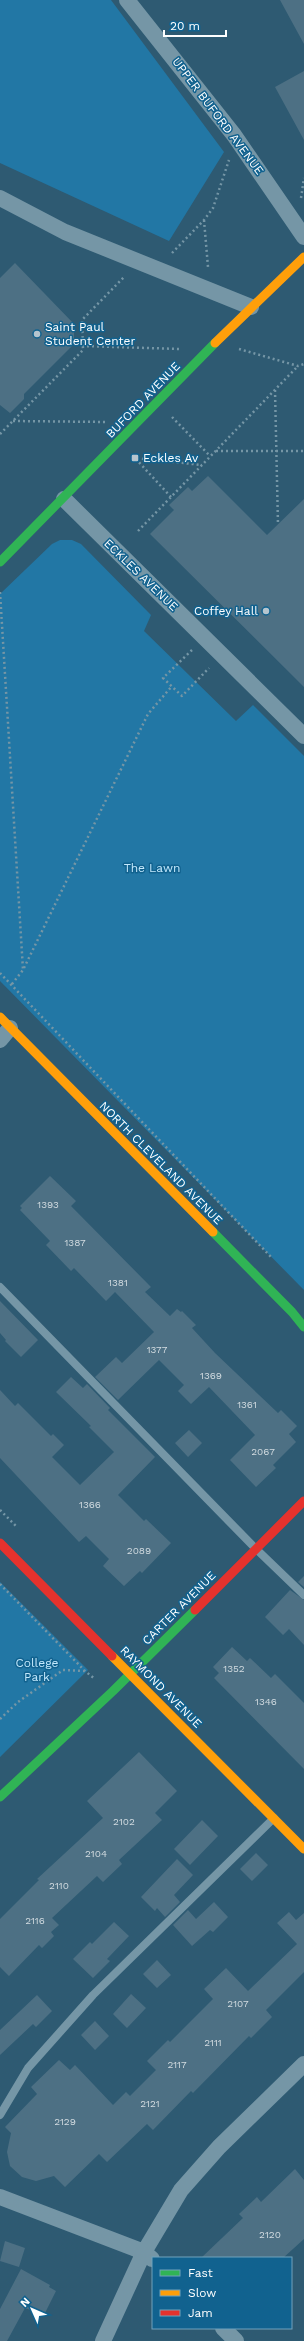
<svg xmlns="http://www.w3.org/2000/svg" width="304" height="2341" font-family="'Work Sans',sans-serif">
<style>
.green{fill:#2277a5}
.building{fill:#4d7084}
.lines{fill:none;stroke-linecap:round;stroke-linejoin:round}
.path{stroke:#7596a6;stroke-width:2.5;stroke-dasharray:2 3;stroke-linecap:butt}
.lane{stroke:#7596a6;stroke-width:8}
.street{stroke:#7596a6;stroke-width:16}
.fast{stroke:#30b455;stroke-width:9}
.slow{stroke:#ff9f0a;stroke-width:9}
.jam{stroke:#e5322d;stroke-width:9}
.poi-dot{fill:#b6c5ce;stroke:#11628f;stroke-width:1.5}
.labels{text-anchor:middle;stroke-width:3;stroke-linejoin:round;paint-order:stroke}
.number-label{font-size:10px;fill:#d2dbe0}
.street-label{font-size:12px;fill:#fff;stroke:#11628f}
.poi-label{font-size:12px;fill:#fff;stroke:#11628f;text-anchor:start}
.park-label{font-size:12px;fill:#c3e9fd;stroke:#11628f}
</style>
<rect width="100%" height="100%" fill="#2e5a72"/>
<path class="green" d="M0,0H111L224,152L169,241L0,163Z
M60,540H72L81,544L151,615L144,631L236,721L253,705L304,756V1290L0,981V594L52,544Z
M0,1582L88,1670L0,1757Z"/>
<path class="building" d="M280,0H304V44Z
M304,71V140L275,87Z
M15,263L74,324V344L24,394V399L10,413L0,405V278Z
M208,476L267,535L304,499V687L150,534L174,510L169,505L188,487L192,491Z
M50,1176L76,1201L71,1206L151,1287L145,1292L170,1316L177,1309L181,1312L182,1311L196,1325L192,1328L215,1353L278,1413L281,1410L297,1426L289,1434L296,1442L273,1465L276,1468L256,1487L230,1460L255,1435L209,1387L191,1404L178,1391L184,1385L159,1360L118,1400L95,1377L116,1357L122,1363L154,1332L115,1292L106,1301L74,1268L71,1271L46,1245L50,1241L20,1210L22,1208L20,1206Z
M0,1301L38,1340L21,1357L5,1341L6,1340L0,1333Z
M71,1377L83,1388L87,1384L110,1408L108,1410L155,1457L118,1495L144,1521L146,1519L171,1543L142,1573L140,1571L124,1586L103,1566L109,1559L86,1536L79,1542L0,1458V1390L15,1406L18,1403L51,1436L53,1434L64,1445L52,1457L80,1485L114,1452L89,1427L91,1426L56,1392Z
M189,1430L202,1443L188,1457L175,1443Z
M304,1576V1587L298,1582Z
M290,1590L304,1600V1645L289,1629L283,1635L265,1617Z
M232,1647L247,1661L250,1658L271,1678L275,1674L304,1703V1769L214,1678L219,1673L213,1667Z
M139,1752L177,1791L155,1813L162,1820L119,1860L122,1864L103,1882L97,1876L52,1918L59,1925L51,1932L54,1936L42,1948L39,1945L9,1976L0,1967V1919L39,1880L37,1879L103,1818L87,1801Z
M202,1820L218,1836L190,1865L174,1849Z
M256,1853L268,1865L252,1881L240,1869Z
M177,1859L193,1875L174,1895L180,1902L165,1917L157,1908L155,1911L141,1897Z
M214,1902L228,1917L213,1932L210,1930L192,1946L173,1925L188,1910L196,1919Z
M289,1912L296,1920L304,1913V1972L266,2010L272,2017L251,2038L249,2036L193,2093L191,2091L153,2130L147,2124L107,2162L99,2154L65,2187L54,2176L36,2181L22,2177L10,2166L7,2152L11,2133L5,2127L37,2094L31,2087L59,2060L70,2070L75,2065L113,2105L126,2092L130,2096L156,2070L147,2061L168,2040L170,2042L213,1999L204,1989L226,1968L248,1991L297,1944L277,1923Z
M114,1922L129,1936L107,1959L110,1961L93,1978L73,1959L90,1942L92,1944Z
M157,1960L171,1975L157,1988L143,1974Z
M131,1994L146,2008L127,2028L113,2014Z
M37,1995L52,2011L36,2027L33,2024L0,2055V2030Z
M95,2021L109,2036L95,2050L81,2035Z
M295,2169L304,2180V2239L283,2258H201L243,2218L239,2214L257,2197L261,2202Z
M5,2241L25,2248L19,2267L0,2261Z
M21,2269L50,2285L49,2287L56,2291L44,2315L25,2308L7,2341H0V2309Z"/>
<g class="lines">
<path class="path" d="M301,198L304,178
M204,220L208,267
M172,253L204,220L213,208L229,160
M82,346L180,349
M239,349L298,366L304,364
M275,390L278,525
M172,417L210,456
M13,421L108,422
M0,434L83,350L82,320L125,276
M216,451H304
M171,497L135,458L202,465
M138,531L298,366
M0,592L23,970
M192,650L163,678L182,696L209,668
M0,973L271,1257
M12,984L23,970L148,714L172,686
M0,1510L17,1527
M0,1584L85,1671L95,1679
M0,1719L18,1702L63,1670L84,1671"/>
<path class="lane" d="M0,1287L256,1549L304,1595
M0,2115L28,2068L93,1995L274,1818"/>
<path class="street" d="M127,0L234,135L304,237
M0,198L65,232L251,307
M64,499L304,736
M0,1040L10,1028
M0,2197L144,2252L152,2259
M223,2328L236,2341
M103,2341L144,2252L181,2190L219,2147L304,2064"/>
<path class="fast" d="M0,562L215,343
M213,1232L292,1312L304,1327
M0,1797L113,1691L195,1610"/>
<path class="slow" d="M215,343L304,257
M0,1017L213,1232
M112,1656L304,1849"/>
<path class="jam" d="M0,1543L112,1656
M195,1610L304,1501"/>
</g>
<g class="poi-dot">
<circle cx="37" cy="334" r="4"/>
<rect x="131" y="454" width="8" height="8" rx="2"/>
<circle cx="266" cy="611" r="4"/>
</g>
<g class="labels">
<g class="number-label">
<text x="48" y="1208">1393</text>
<text x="75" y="1246">1387</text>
<text x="118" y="1286">1381</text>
<text x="157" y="1353">1377</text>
<text x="211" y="1379">1369</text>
<text x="247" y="1408">1361</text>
<text x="263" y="1455">2067</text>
<text x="90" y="1508">1366</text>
<text x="139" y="1554">2089</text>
<text x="234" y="1672">1352</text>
<text x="266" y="1705">1346</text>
<text x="124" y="1825">2102</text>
<text x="96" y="1857">2104</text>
<text x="59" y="1889">2110</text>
<text x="35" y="1924">2116</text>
<text x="238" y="2007">2107</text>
<text x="213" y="2046">2111</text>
<text x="177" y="2068">2117</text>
<text x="150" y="2107">2121</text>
<text x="65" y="2125">2129</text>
<text x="270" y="2238">2120</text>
</g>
<g class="street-label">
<text transform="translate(218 116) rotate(53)" y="4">UPPER BUFORD AVENUE</text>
<text transform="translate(143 400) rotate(-46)" y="4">BUFORD AVENUE</text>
<text transform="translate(141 575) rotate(44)" y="4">ECKLES AVENUE</text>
<text transform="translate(161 1163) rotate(45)" y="4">NORTH CLEVELAND AVENUE</text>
<text transform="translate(179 1608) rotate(-45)" y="4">CARTER AVENUE</text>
<text transform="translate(161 1687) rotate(45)" y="4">RAYMOND AVENUE</text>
</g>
<g class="poi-label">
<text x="45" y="331">Saint Paul<tspan x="45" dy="14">Student Center</tspan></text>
<text x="143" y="462">Eckles Av</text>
<text x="258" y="615" text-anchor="end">Coffey Hall</text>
</g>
<g class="park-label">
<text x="152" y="872">The Lawn</text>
<text x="37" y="1667">College<tspan x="37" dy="14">Park</tspan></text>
</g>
</g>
<rect x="152" y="2257" width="140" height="72" fill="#11628f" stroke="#70a1bc"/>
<rect x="160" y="2270" width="20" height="6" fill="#30b455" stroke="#70a1bc"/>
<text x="188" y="2277" font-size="12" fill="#ffffff">Fast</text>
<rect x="160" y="2290" width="20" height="6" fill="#ff9f0a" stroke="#70a1bc"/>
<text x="188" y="2297" font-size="12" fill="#ffffff">Slow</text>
<rect x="160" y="2310" width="20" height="6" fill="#e5322d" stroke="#70a1bc"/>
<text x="188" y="2317" font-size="12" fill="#ffffff">Jam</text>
<g transform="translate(32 2309) rotate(315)" stroke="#11628f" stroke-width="3" paint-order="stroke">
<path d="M0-3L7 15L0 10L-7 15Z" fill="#ffffff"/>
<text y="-6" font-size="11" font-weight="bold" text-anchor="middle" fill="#ffffff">N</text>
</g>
<path d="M164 30v6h62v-6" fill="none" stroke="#ffffff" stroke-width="2"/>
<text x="170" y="30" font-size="12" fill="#ffffff" stroke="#11628f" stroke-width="3" paint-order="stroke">20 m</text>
</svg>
